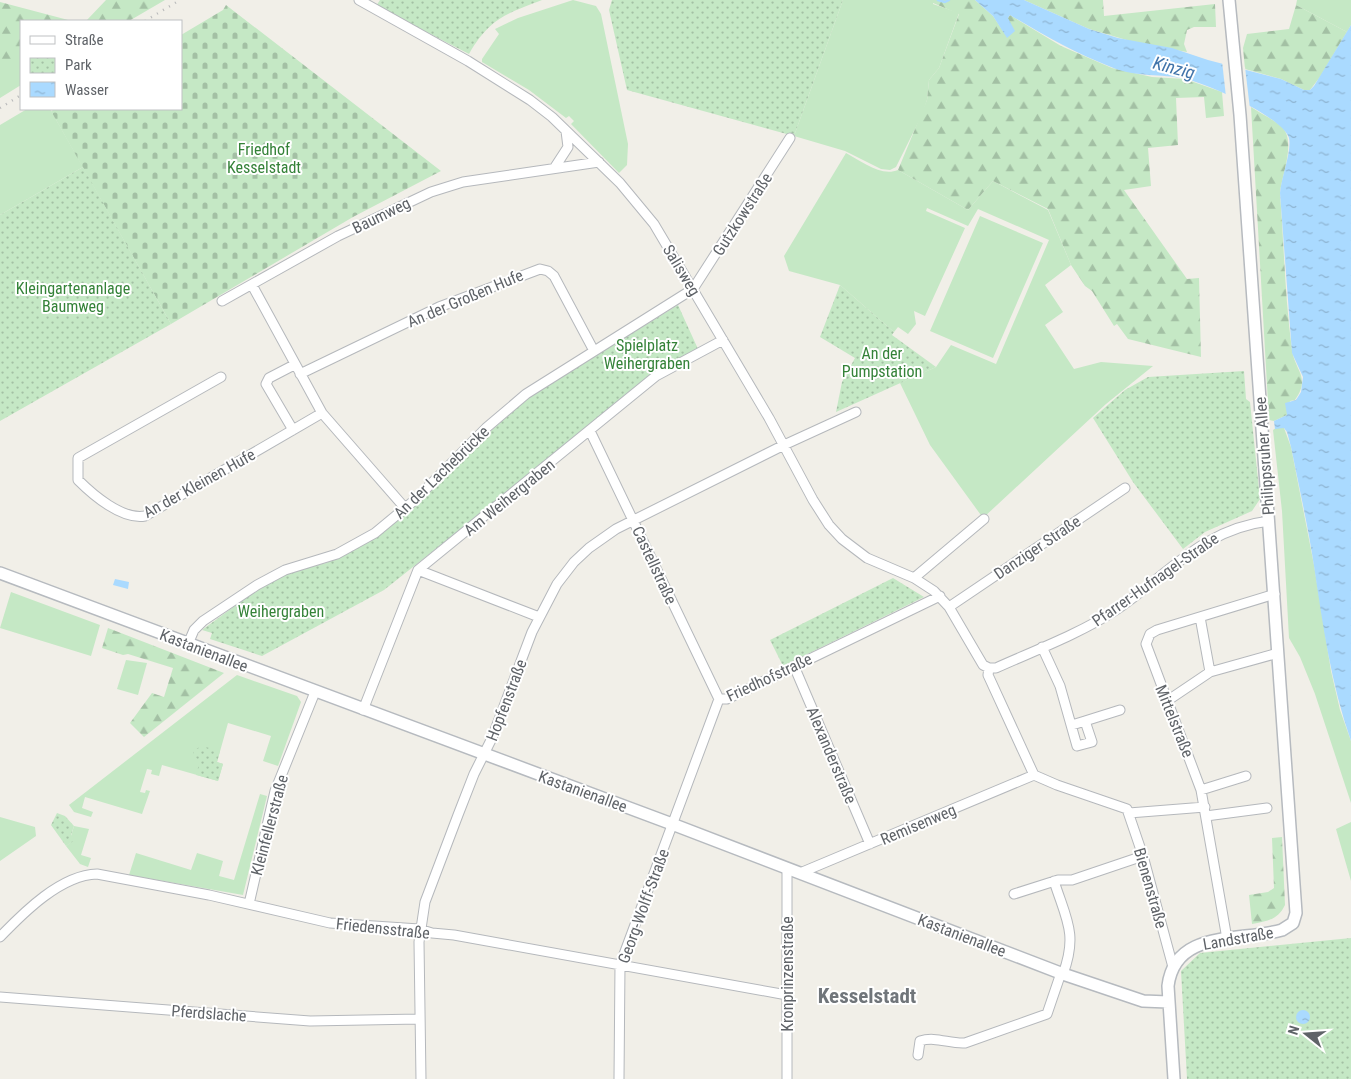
<svg xmlns="http://www.w3.org/2000/svg" width="1351" height="1079" font-family="'Roboto Condensed',sans-serif">
<style>
.grass{fill:#c5e8c5}
.forest{fill:url(#forest-firs)}
.cemetery{fill:url(#cemetery-stones)}
.park{fill:url(#park-dots)}
.water{fill:url(#water-ripples)}
.pier{fill:#f1efe8}
.lines{fill:none;stroke-linecap:round;stroke-linejoin:round}
.stream{stroke:#aadaff;stroke-width:2.5}
.street-casing{stroke:#b5b8bc;stroke-width:11}
.secondary-casing{stroke:#b6babf;stroke-width:14}
.street{stroke:#fff;stroke-width:9}
.secondary{stroke:#fff;stroke-width:11}
.rail{stroke:#b6b7b8;stroke-width:2.5;stroke-dasharray:1 6;stroke-linecap:butt}
.labels{text-anchor:middle;stroke-width:4;stroke-linejoin:round;paint-order:stroke}
.park-label{font-size:16px;fill:#348238;stroke:#fff}
.street-label{font-size:16px;fill:#5f6368;stroke:#fff}
.water-label{font-size:18px;font-style:italic;fill:#4174aa;stroke:#fff}
.district-label{font-size:21px;font-weight:bold;fill:#70757a;stroke:#fff}
</style>
<defs>
<pattern id="forest-firs" width="22" height="20" patternUnits="userSpaceOnUse" patternTransform="scale(1.25)"><rect width="22" height="20" fill="#c5e8c5"/><path d="M5 1l3.5 6h-7zM16 11l3.5 6h-7z" fill="#a3c0a4"/></pattern>
<pattern id="cemetery-stones" width="16" height="16" patternUnits="userSpaceOnUse" patternTransform="scale(1.25)"><rect width="16" height="16" fill="#c5e8c5"/><path d="M2 7V4a2 2 0 0 1 4 0v3zM10 15v-3a2 2 0 0 1 4 0v3z" fill="#a3c0a4"/></pattern>
<pattern id="park-dots" width="8" height="8" patternUnits="userSpaceOnUse" patternTransform="scale(1.25)"><rect width="8" height="8" fill="#c5e8c5"/><path d="M2 2h.1M6 6h.1" fill="none" stroke="#a3c0a4" stroke-width="1.8" stroke-linecap="round"/></pattern>
<pattern id="water-ripples" width="26" height="14" patternUnits="userSpaceOnUse" patternTransform="scale(1.25)"><rect width="26" height="14" fill="#aadaff"/><path d="M2 4q2-2 4 0t4 0M15 11q2-2 4 0t4 0" fill="none" stroke="#8eb4d2"/></pattern>
</defs>
<rect width="100%" height="100%" fill="#f1efe8"/>
<path class="grass" d="M573,0L596,6L601,14L628,144L627,165L619,173L571,124L574,121L569,116L566,118L529,90L482,62V59L499,34L495,29L518,18Z
M843,0H933V4L959,13L939,68L929,80L927,100L922,115L896,167L890,170L881,169L845,151L794,136Z
M1297,0H1351V25L1347,32L1296,5Z
M0,60H21V85L0,98Z
M27,109H50L83,167L0,215V125Z
M846,153C861,161 881,177 898,170L968,210L993,181L1048,210L1071,265L1045,285L1063,312L1045,325L1074,369L1101,362L1153,366L1106,404L983,518L930,445L900,383L936,367L951,345L996,364L1049,240L978,209L968,226L927,208L926,211L965,228L925,316L914,311L916,324L908,334L898,327L894,332L840,285L789,271L784,256Z
M980,216L1043,243L993,358L930,331Z
M1277,427L1284,428L1291,447L1314,565L1331,671L1340,710L1351,741V803L1315,694L1300,657L1289,638L1282,511L1273,430Z
M11,592L100,625L91,656L0,628Z
M126,660L147,663L138,695L117,689Z
M237,675L297,696L301,702L278,766L263,761L271,736L228,723L217,762L223,764L218,781L162,765L159,776L151,774L152,770L147,769L140,792L145,793L146,790L150,791L142,814L85,797L82,808L93,812L91,817L74,812L69,805Z
M260,794L267,796L243,895L129,875L136,853L191,870L197,853L223,861L219,876L234,880Z
M0,817L35,827L36,836L0,861Z
M1351,822V881L1336,829Z
M74,826L89,829L81,855L91,858L88,867L80,864L66,846L74,840L71,836Z"/>
<path class="forest" d="M106,0H165L129,21H86Z
M933,0H975L993,16L1007,37L1008,18L1010,15L1061,46L1112,68L1152,77L1185,79L1222,92L1224,116L1206,118L1204,97L1176,98L1178,145L1148,148L1151,186L1124,190L1187,279L1199,278L1201,357L1128,339L1117,324L1114,326L1092,291L1085,286L1071,265L1048,209L993,181L968,210L898,170L927,100L929,80L939,68L959,14L933,3Z
M1024,0H1103L1104,16L1215,4L1216,27H1194L1187,30L1184,44L1187,52L1137,43L1089,29Z
M0,2L72,21H21V60H0Z
M1296,5L1347,32L1320,77L1310,90H1304L1281,79L1245,69L1243,48L1247,34L1289,29Z
M1251,107C1261,114 1273,119 1281,126C1297,140 1282,174 1280,193C1284,245 1285,299 1292,350C1295,371 1311,377 1295,400L1290,401L1287,415L1274,421L1269,420Z
M108,628L224,673L144,737L130,723L152,693L164,697L173,668L128,654L123,655L102,648Z
M1282,837L1285,905C1278,920 1267,921 1252,924L1249,895L1268,892L1274,888L1272,838Z"/>
<path class="cemetery" d="M226,5L441,171L353,217L171,324L51,111L55,109H181V35L223,10Z"/>
<path class="park" d="M380,0H542C506,14 490,18 469,54L376,6Z
M612,0H843L794,136L627,90L609,10Z
M83,167L171,324L0,421V215Z
M840,285L894,332L892,335L936,367L836,412L842,382L855,358L820,337Z
M678,305L698,349L486,509L384,590L262,656L210,639L212,633L202,630L251,594L285,574L326,563L361,545L533,394Z
M1244,371L1246,399L1250,402L1260,499L1252,511L1205,532L1183,549L1133,482L1093,418L1125,390L1148,377Z
M893,578L924,597L783,666L770,640Z
M202,746L220,751L217,762L223,764L218,781L196,775L200,761L193,755L194,750Z
M57,813L65,816L74,826L71,835L75,840L66,846L51,825Z
M1351,938V1079H1187L1181,971L1200,953Z"/>
<path class="water" d="M975,0H1024L1089,29L1118,38L1172,48L1208,60L1281,79L1304,90H1310L1314,86L1351,25V741C1331,684 1323,626 1314,566C1308,526 1299,487 1291,447L1287,432L1284,428L1275,429L1274,421L1287,415L1285,403L1296,400L1301,392L1303,377L1292,353L1280,193C1281,178 1292,151 1289,138C1283,117 1206,83 1185,79C1160,73 1138,78 1111,67C1075,53 1043,35 1010,15L1008,18L1015,31L1007,38L993,16Z
M115,579L129,582L128,589L113,585Z
M1296 1017a7 7 0 1 1 14 0a7 7 0 1 1-14 0Z"/>
<path class="pier" d="M1222,61L1245,67L1250,109L1226,97Z"/>
<g class="lines">
<path class="stream" d="M938,0L945,2L949,0"/>
<defs>
<path id="street" d="M359,0L468,61L530,100L552,117L620,183L654,224L769,418L813,500L829,525L842,539L867,558L914,578L934,591L949,607L983,665L989,668
M555,167L568,147L566,131
M252,285L322,413L405,508
M222,301L338,236L431,192L463,182L599,162
M300,374L439,307L540,269L548,271L554,276L594,351
M221,377L78,458V480C93,495 122,520 145,516L322,413
M293,430L266,384L269,378L294,365
M590,431L719,699
M418,570L539,617
M914,578L984,519
M949,607L1125,488
M1200,617L1210,672
M188,644L194,630L203,621L257,585L285,570L337,554L375,533L416,499L486,428L526,394L693,289L790,138
M1042,647L1060,686L1077,746L1092,742L1085,721L1072,725
M794,666L870,844
M989,668L988,675L1034,775L1057,785L1127,809L1143,856L1173,967
M989,668H996C1036,650 1079,634 1116,610C1168,575 1202,529 1269,521
M1167,701L1210,672L1278,653
M363,710L418,570L656,376L723,340
M1085,721L1120,710
M1201,790L1246,776
M1129,813L1205,807
M1206,816L1267,808
M800,873L1034,775
M1054,881C1066,919 1078,934 1063,974
M1014,894L1058,880H1072L1143,856
M249,904L275,791L315,692
M0,937C24,912 61,875 97,874L209,895L330,923L419,929L432,933L454,935L787,995
M1227,939L1201,790L1146,644L1150,634L1157,630L1275,594
M0,997L310,1021L419,1019
M918,1055L920,1041C936,1036 949,1044 965,1043L1047,1014L1061,973
M421,1079L419,942L425,902L458,815L474,774L492,738L532,632L557,584L574,562L589,548L616,529L784,445L856,412
M619,1079L620,965L719,699H727L940,596
M787,1079V868"/>
<path id="secondary" d="M0,573L672,824L1063,974L1143,1001L1168,1002
M1174,1079L1168,986C1175,929 1240,942 1282,930L1293,923L1296,913L1240,115L1229,0"/>
</defs>
<use href="#street" class="street-casing"/>
<use href="#secondary" class="secondary-casing"/>
<use href="#street" class="street"/>
<use href="#secondary" class="secondary"/>
<path class="rail" d="M145,21L180,0
M0,108L21,95"/>
</g>
<g class="labels">
<g class="park-label">
<text x="264" y="155">Friedhof<tspan x="264" dy="18">Kesselstadt</tspan></text>
<text x="73" y="294">Kleingartenanlage<tspan x="73" dy="18">Baumweg</tspan></text>
<text x="647" y="351">Spielplatz<tspan x="647" dy="18">Weihergraben</tspan></text>
<text x="882" y="359">An der<tspan x="882" dy="18">Pumpstation</tspan></text>
<text x="281" y="617">Weihergraben</text>
</g>
<g class="street-label">
<text transform="translate(742 214) rotate(-57)" y="6">Gutzkowstraße</text>
<text transform="translate(381 215) rotate(-26)" y="6">Baumweg</text>
<text transform="translate(682 270) rotate(59)" y="6">Salisweg</text>
<text transform="translate(465 298) rotate(-23)" y="6">An der Großen Hufe</text>
<text transform="translate(1264 456) rotate(-94)" y="6">Philippsruher Allee</text>
<text transform="translate(441 472) rotate(-44)" y="6">An der Lachebrücke</text>
<text transform="translate(199 483) rotate(-29)" y="6">An der Kleinen Hufe</text>
<text transform="translate(509 497) rotate(-39)" y="6">Am Weihergraben</text>
<text transform="translate(1037 547) rotate(-34)" y="6">Danziger Straße</text>
<text transform="translate(655 565) rotate(65)" y="6">Castellstraße</text>
<text transform="translate(1155 579) rotate(-35)" y="6">Pfarrer-Hufnagel-Straße</text>
<text transform="translate(204 650) rotate(21)" y="6">Kastanienallee</text>
<text transform="translate(769 677) rotate(-25)" y="6">Friedhofstraße</text>
<text transform="translate(506 700) rotate(-69)" y="6">Hopfenstraße</text>
<text transform="translate(1175 721) rotate(68)" y="6">Mittelstraße</text>
<text transform="translate(832 755) rotate(67)" y="6">Alexanderstraße</text>
<text transform="translate(583 791) rotate(20)" y="6">Kastanienallee</text>
<text transform="translate(918 824) rotate(-23)" y="6">Remisenweg</text>
<text transform="translate(269 825) rotate(-75)" y="6">Kleinfellerstraße</text>
<text transform="translate(1151 888) rotate(74)" y="6">Bienenstraße</text>
<text transform="translate(643 906) rotate(-70)" y="6">Georg-Wolff-Straße</text>
<text transform="translate(383 928) rotate(6)" y="6">Friedensstraße</text>
<text transform="translate(962 935) rotate(21)" y="6">Kastanienallee</text>
<text transform="translate(1238 938) rotate(-10)" y="6">Landstraße</text>
<text transform="translate(787 974) rotate(-90)" y="6">Kronprinzenstraße</text>
<text transform="translate(209 1013) rotate(4)" y="6">Pferdslache</text>
</g>
<g class="water-label">
<text transform="translate(1174 68) rotate(15)" y="6">Kinzig</text>
</g>
<g class="district-label">
<text x="867" y="1003">Kesselstadt</text>
</g>
</g>
<rect x="20" y="20" width="162" height="90" fill="#ffffff" stroke="#bfc1c3"/>
<rect x="30" y="36" width="25" height="8" fill="#ffffff" stroke="#bfc1c3"/>
<text x="65" y="45" font-size="15" fill="#5f6368">Straße</text>
<rect x="30" y="58" width="25" height="15" fill="url(#park-dots)" stroke="#bfc1c3"/>
<text x="65" y="70" font-size="15" fill="#5f6368">Park</text>
<rect x="30" y="82" width="25" height="15" fill="url(#water-ripples)" stroke="#bfc1c3"/>
<text x="65" y="95" font-size="15" fill="#5f6368">Wasser</text>
<g transform="translate(1306 1034) rotate(287)" stroke="#ffffff" stroke-width="4" paint-order="stroke">
<path d="M0-4L9 19L0 12L-9 19Z" fill="#5f6368"/>
<text y="-8" font-size="14" font-weight="bold" text-anchor="middle" fill="#5f6368">N</text>
</g>
</svg>
